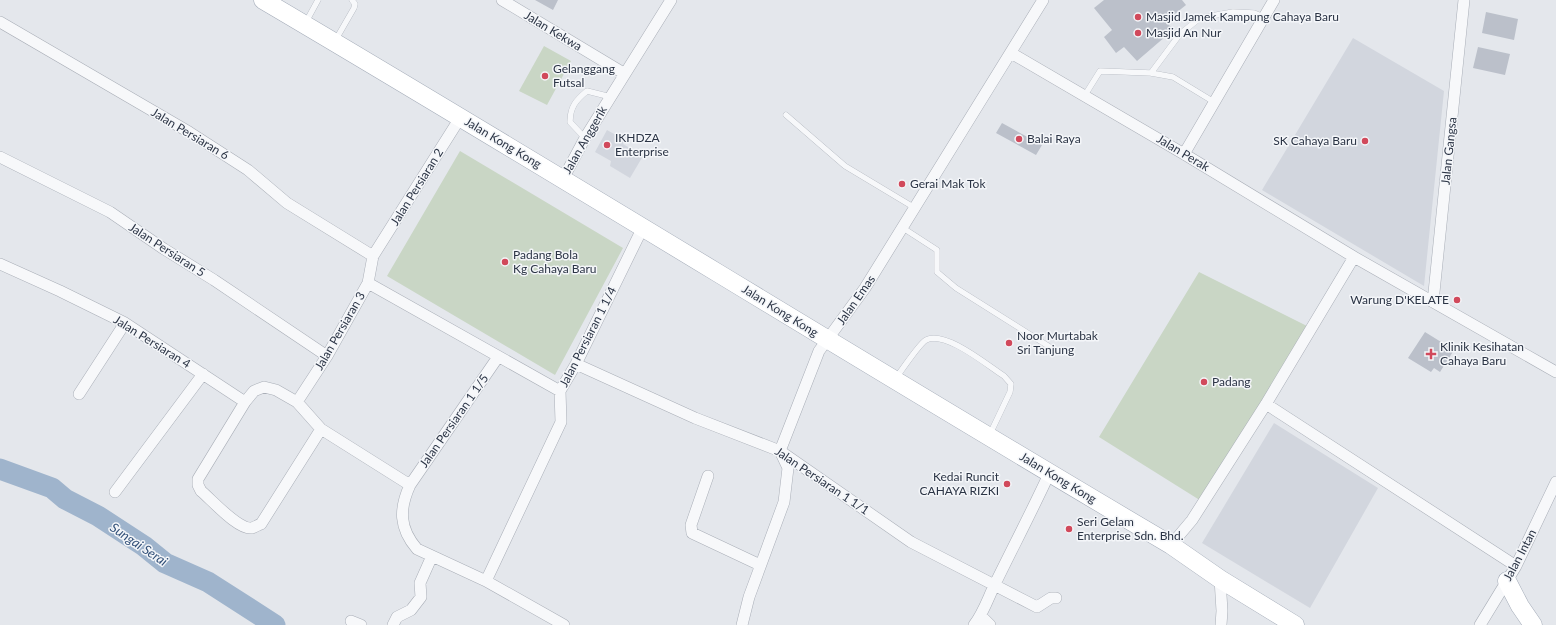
<svg xmlns="http://www.w3.org/2000/svg" width="1556" height="625" font-family="Lato,sans-serif">
<style>
.built{fill:#d2d6de}
.green{fill:#c9d6c5}
.lines{fill:none;stroke-linecap:round;stroke-linejoin:round}
.river{stroke:#9fb4cc;stroke-width:21}
.building{fill:#bbc0ca}
.lane-casing{stroke:#a9aeb7;stroke-width:6}
.street-casing{stroke:#a9aeb7;stroke-width:12}
.primary-casing{stroke:#a3abb8;stroke-width:19}
.lane{stroke:#f7f8fa;stroke-width:5.5}
.street{stroke:#f7f8fa;stroke-width:11}
.primary{stroke:#fff;stroke-width:18}
.poi-dot{fill:#d1495b;stroke:#f4f6f9;stroke-width:1.5}
.labels{text-anchor:middle;stroke-width:3;stroke-linejoin:round;paint-order:stroke}
.poi-label{font-size:12px;fill:#2b3445;stroke:#f4f6f9;text-anchor:start}
.street-label{font-size:12px;fill:#2b3445;stroke:#f4f6f9}
.water-label{font-size:13px;font-style:italic;fill:#34527a;stroke:#f4f6f9}
</style>
<rect width="100%" height="100%" fill="#e4e7ec"/>
<path class="built" d="M1353,38L1444,91L1424,286L1262,190Z
M607,130L625,140L623,144L643,156L630,178L610,166L611,161L595,152Z
M1274,423L1378,488L1310,608L1202,543Z"/>
<path class="green" d="M544,46L571,61L547,105L519,91Z
M460,151L623,248L555,375L387,276Z
M1199,272L1309,327L1206,504L1099,437Z"/>
<g class="lines">
<path class="river" d="M0,469L52,488L65,499L98,516L144,546L165,563L208,582L275,625"/>
</g>
<path class="building" d="M535,0H558L553,10Z
M1104,0H1182L1186,5L1166,21L1173,30L1137,61L1124,47L1116,53L1104,37L1112,30L1094,8Z
M1486,12L1518,19L1514,40L1482,33Z
M1478,47L1510,54L1505,75L1473,68Z
M1002,123L1042,145L1036,155L996,133Z
M1425,332L1454,350L1440,372L1434,368L1431,372L1408,358Z"/>
<g class="lines">
<defs>
<path id="lane" d="M306,22L318,0
M335,41L354,8L355,4L352,0
M1151,73L1180,34L1200,18L1233,12L1254,13L1264,17
M1085,95L1100,71L1151,73L1173,77L1214,102
M786,115L845,166L915,208
M585,138L570,122C570,107 576,100 587,91L611,97
M903,228L937,250V272L956,288L1053,349
M896,378C901,371 920,343 926,340C945,330 987,365 1004,376L1011,384L1010,392L990,434"/>
<path id="street" d="M502,0L625,74
M0,22L189,132L248,170L287,203L373,256
M1011,53L1184,154L1354,257
M1184,154L1274,0
M0,157L110,212L164,249L214,280L327,356
M563,179L585,138L671,0
M0,264L60,291L125,323L245,402L254,391L264,387L276,390L297,402L321,429L410,485
M368,283L560,391
M1433,302L1464,0
M498,357L410,485C399,509 399,528 417,549L486,581L564,625
M576,364L695,418L780,451L911,542L1037,607L1051,598H1056
M79,394L125,323
M245,402L198,479V485L201,491C212,500 238,530 252,528C255,527 258,525 261,524L321,429
M297,402L327,356L368,283L373,256L460,118
M1266,404L1516,566
M708,476L691,525L692,533L760,565
M115,492L203,374
M1171,545L1192,520L1266,404L1354,257L1556,372
M1220,579L1222,611L1221,625
M486,581L561,422L560,391L576,364L643,227
M981,616L990,625
M351,621L361,625
M393,625L397,617L411,610L421,597L420,583L432,556
M742,625L749,597L784,502L788,468L780,451L819,351L865,288L1043,0
M974,625C984,612 988,598 995,584C1013,547 1032,511 1049,474
M1480,625L1516,566L1556,482"/>
<path id="primary" d="M263,0C567,179 867,366 1171,545L1220,579L1295,625
M1507,581L1520,606L1533,625"/>
</defs>
<use href="#lane" class="lane-casing"/>
<use href="#street" class="street-casing"/>
<use href="#primary" class="primary-casing"/>
<use href="#lane" class="lane"/>
<use href="#street" class="street"/>
<use href="#primary" class="primary"/>
</g>
<g class="poi-dot">
<circle cx="1138" cy="17" r="4"/>
<circle cx="1138" cy="33" r="4"/>
<circle cx="545" cy="76" r="4"/>
<circle cx="1019" cy="139" r="4"/>
<circle cx="1365" cy="141" r="4"/>
<circle cx="607" cy="145" r="4"/>
<circle cx="902" cy="184" r="4"/>
<circle cx="505" cy="262" r="4"/>
<circle cx="1457" cy="300" r="4"/>
<circle cx="1009" cy="343" r="4"/>
<path d="M1429 348h4v4h4v4h-4v4h-4v-4h-4v-4h4z"/>
<circle cx="1204" cy="382" r="4"/>
<circle cx="1007" cy="484" r="4"/>
<circle cx="1069" cy="529" r="4"/>
</g>
<g class="labels">
<g class="poi-label">
<text x="1146" y="21">Masjid Jamek Kampung Cahaya Baru</text>
<text x="1146" y="37">Masjid An Nur</text>
<text x="553" y="73">Gelanggang<tspan x="553" dy="14">Futsal</tspan></text>
<text x="615" y="142">IKHDZA<tspan x="615" dy="14">Enterprise</tspan></text>
<text x="1027" y="143">Balai Raya</text>
<text x="1357" y="145" text-anchor="end">SK Cahaya Baru</text>
<text x="910" y="188">Gerai Mak Tok</text>
<text x="513" y="259">Padang Bola<tspan x="513" dy="14">Kg Cahaya Baru</tspan></text>
<text x="1449" y="304" text-anchor="end">Warung D'KELATE</text>
<text x="1017" y="340">Noor Murtabak<tspan x="1017" dy="14">Sri Tanjung</tspan></text>
<text x="1440" y="351">Klinik Kesihatan<tspan x="1440" dy="14">Cahaya Baru</tspan></text>
<text x="1212" y="386">Padang</text>
<text x="999" y="481" text-anchor="end">Kedai Runcit<tspan x="999" dy="14">CAHAYA RIZKI</tspan></text>
<text x="1077" y="526">Seri Gelam<tspan x="1077" dy="14">Enterprise Sdn. Bhd.</tspan></text>
</g>
<g class="street-label">
<text transform="translate(553 31) rotate(31)" y="4">Jalan Kekwa</text>
<text transform="translate(190 134) rotate(31)" y="4">Jalan Persiaran 6</text>
<text transform="translate(585 140) rotate(-60)" y="4">Jalan Anggerik</text>
<text transform="translate(503 143) rotate(31)" y="4">Jalan Kong Kong</text>
<text transform="translate(1449 151) rotate(-84)" y="4">Jalan Gangsa</text>
<text transform="translate(1183 153) rotate(31)" y="4">Jalan Perak</text>
<text transform="translate(417 187) rotate(-58)" y="4">Jalan Persiaran 2</text>
<text transform="translate(167 250) rotate(33)" y="4">Jalan Persiaran 5</text>
<text transform="translate(856 300) rotate(-55)" y="4">Jalan Emas</text>
<text transform="translate(780 311) rotate(32)" y="4">Jalan Kong Kong</text>
<text transform="translate(340 331) rotate(-60)" y="4">Jalan Persiaran 3</text>
<text transform="translate(588 337) rotate(-63)" y="4">Jalan Persiaran 1 1/4</text>
<text transform="translate(152 342) rotate(32)" y="4">Jalan Persiaran 4</text>
<text transform="translate(454 421) rotate(-55)" y="4">Jalan Persiaran 1 1/5</text>
<text transform="translate(1058 478) rotate(31)" y="4">Jalan Kong Kong</text>
<text transform="translate(822 481) rotate(34)" y="4">Jalan Persiaran 1 1/1</text>
<text transform="translate(1520 555) rotate(-62)" y="4">Jalan Intan</text>
</g>
<g class="water-label">
<text transform="translate(139 544) rotate(34)" y="5">Sungai Serai</text>
</g>
</g>
</svg>
